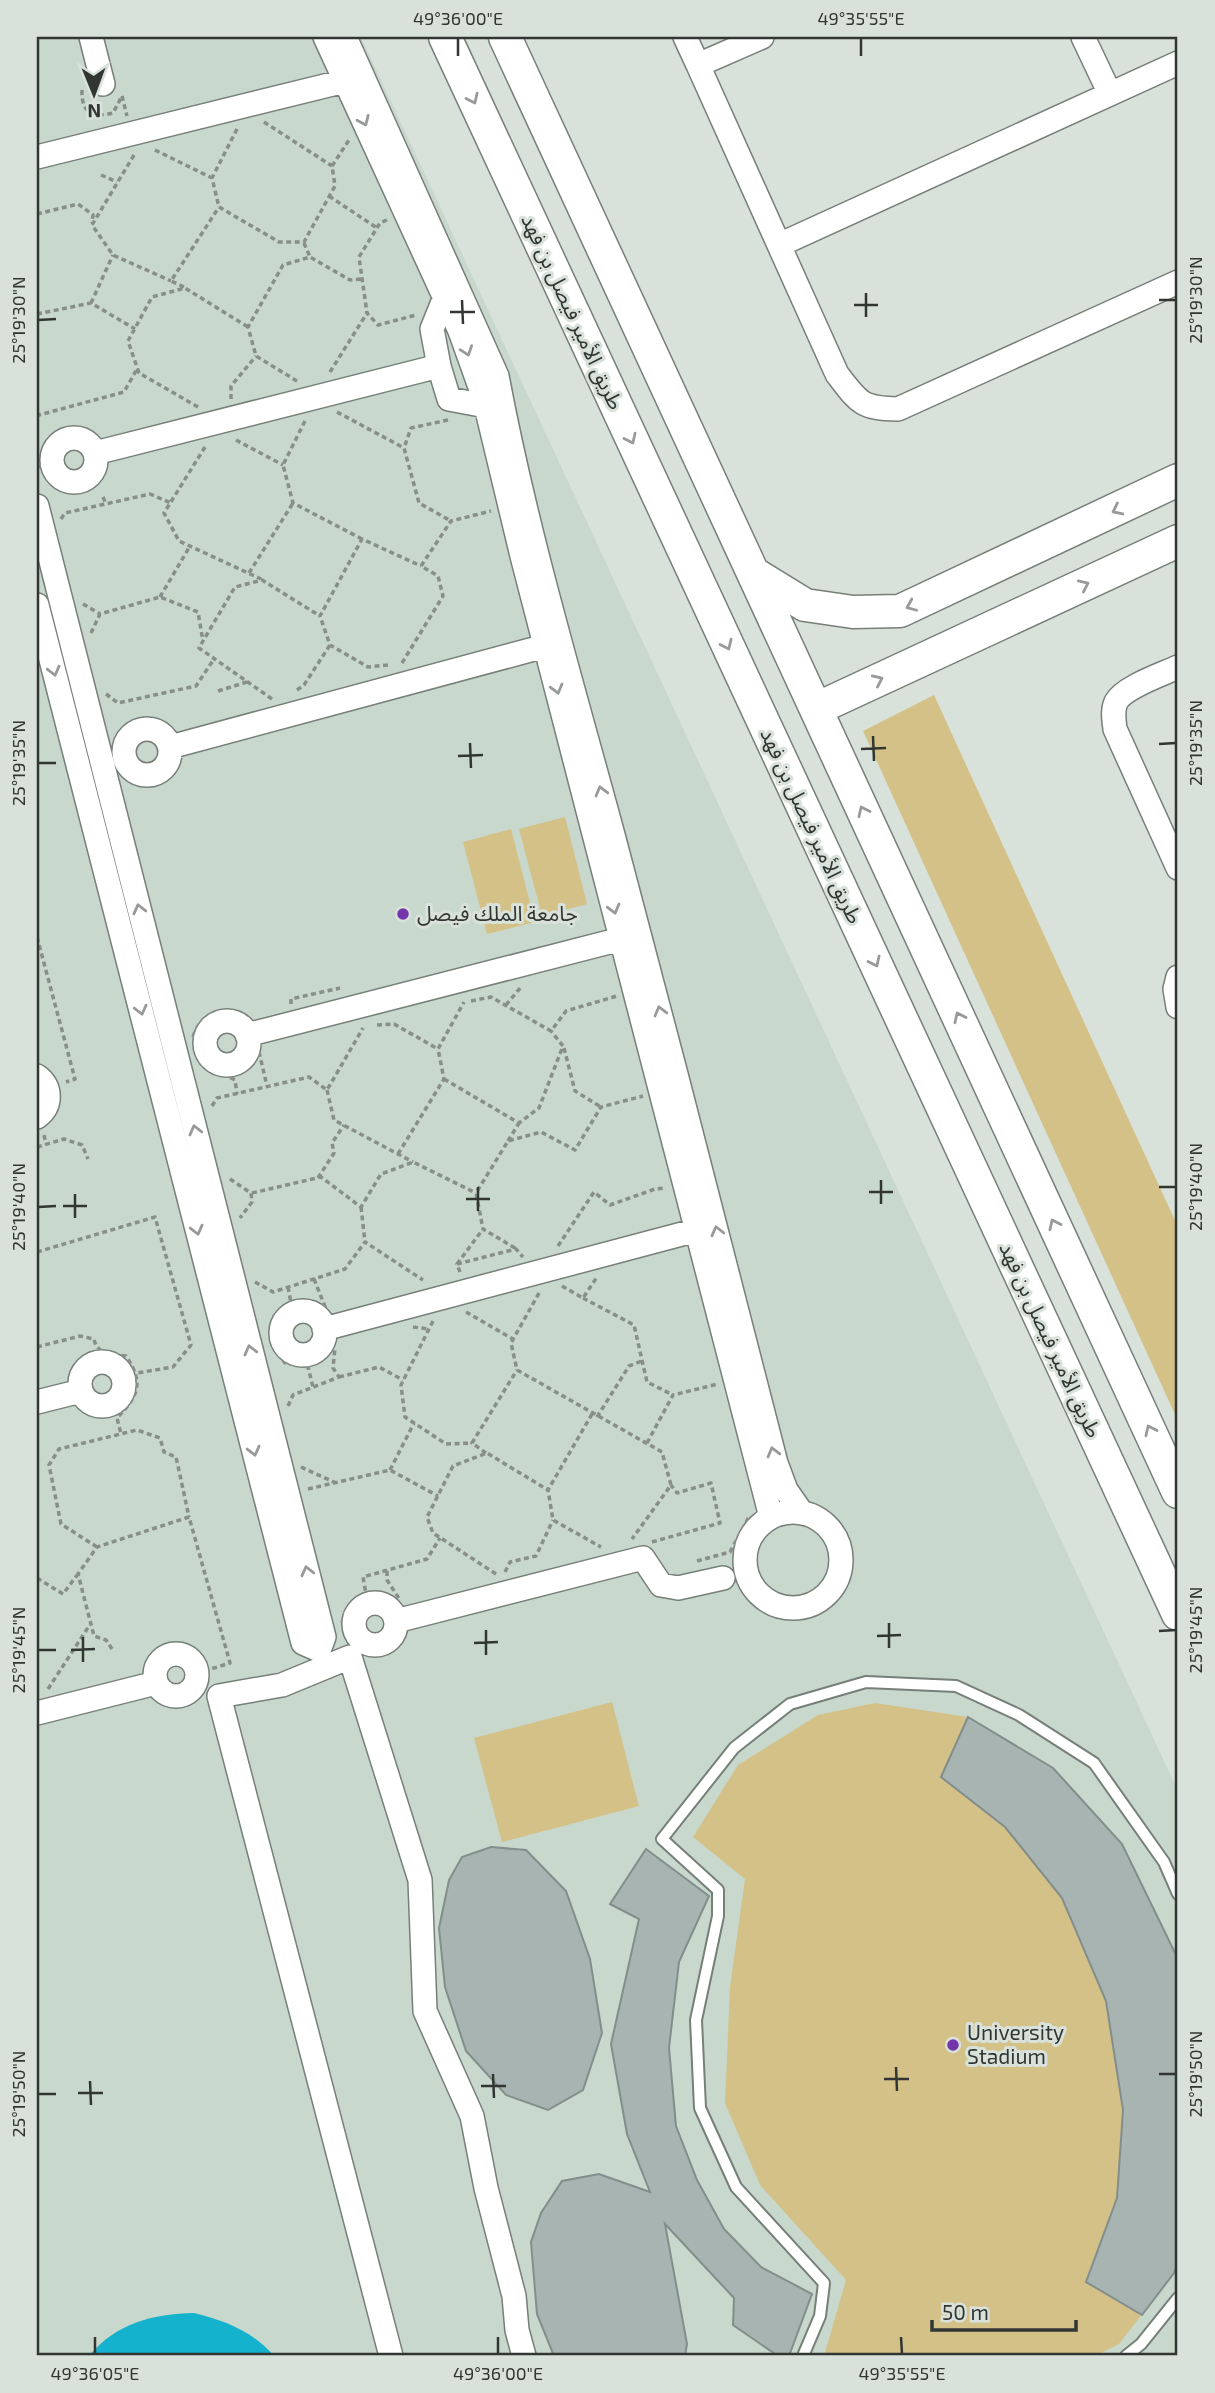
<svg xmlns="http://www.w3.org/2000/svg" width="1215" height="2393" font-family="'Exo 2','Noto Sans Arabic',sans-serif">
<style>
.built{fill:#c8d8cc}
.green{fill:#d4c188}
.water{fill:#15b2cd}
.building{fill:#a7b4b1;stroke:#828e8c;stroke-width:2}
.lines{fill:none;stroke-linecap:round;stroke-linejoin:round}
.lane-casing{stroke:#767f78;stroke-width:14}
.street-casing{stroke:#767f78;stroke-width:26}
.secondary-casing{stroke:#767f78;stroke-width:35}
.path{stroke:#888f8a;stroke-width:3.5;stroke-dasharray:5 3.5;stroke-linecap:butt}
.lane{stroke:#fff;stroke-width:10}
.street{stroke:#fff;stroke-width:23}
.secondary{stroke:#fff;stroke-width:32}
.oneway{stroke:#989a99}
.ticks{fill:none;stroke:#323633;stroke-width:2.5}
.poi-dot{fill:#7535aa;stroke:#d8e2da;stroke-width:2.5}
.labels{text-anchor:middle;stroke-width:6;stroke-linejoin:round;paint-order:stroke}
.street-label{font-size:21px;fill:#323633;stroke:#d8e2da}
.poi-label{font-size:21px;fill:#323633;stroke:#d8e2da;text-anchor:start}
.neatline{fill:none;stroke:#323633;stroke-width:2.5}
.ticks-label{font-size:18px;text-anchor:middle;fill:#323633}
</style>
<rect width="100%" height="100%" fill="#d8e2da"/>
<path class="built" d="M37,37H361L1178,1791V2356H37Z"/>
<path class="green" d="M934,695L1178,1227V1421L863,731Z
M565,817L587,904L542,916L519,829Z
M511,829L535,922L487,934L463,842Z
M612,1702L639,1806L502,1842L474,1738Z
M875,1703L968,1717L1053,1768L1122,1844L1178,1959V2261L1174,2273L1119,2344L1095,2356H824L846,2280L760,2185L725,2103L730,1987L745,1879L693,1837L738,1765L818,1715Z"/>
<path class="water" d="M194,2313C226,2321 252,2331 274,2356H89C116,2323 153,2314 194,2313Z"/>
<path class="building" d="M968,1717L1053,1768L1122,1844L1178,1959V2261L1174,2273L1142,2315L1086,2282L1117,2198L1123,2110L1106,2001L1062,1898L1005,1827L941,1777Z
M491,1847L526,1850L566,1891L590,1959L602,2033L583,2090L548,2110L506,2095L466,2051L445,1987L439,1928L449,1880L462,1857Z
M646,1849L709,1896L679,1962L669,2048L676,2126L697,2180L724,2229L761,2267L812,2294L789,2356H778L733,2325L734,2298L665,2224L687,2344L685,2356H554L537,2314L531,2242L541,2213L562,2181L599,2174L650,2192L627,2134L611,2044L639,1919L610,1904Z"/>
<g class="lines">
<defs>
<path id="lane" d="M803,2356L820,2316L824,2283L736,2187L700,2108L696,2020L718,1916V1890L662,1839L734,1748L790,1704L866,1682L956,1686L1019,1715L1094,1763L1164,1862L1178,1894
M1126,2356L1141,2344L1178,2298"/>
<path id="street" d="M91,37L103,84
M325,37L460,331L484,398L522,556L771,1517
M345,37L497,376C526,531 572,683 613,835C669,1044 722,1253 776,1463L786,1490L802,1513
M685,37L698,65L762,37
M1083,37L1110,94
M698,65L837,374C859,403 861,408 898,409L1178,282
M37,157L345,81
M779,245L1178,63
M445,297L432,329L439,366L449,399L486,406
M52 460a22 22 0 1 1 44 0a22 22 0 1 1-44 0Z
M95,453L439,366
M37,506L324,1637L319,1650L303,1643L37,605
M1178,667C1163,674 1124,687 1116,702C1112,711 1114,720 1115,729L1178,868
M124 752a23 23 0 1 1 46 0a23 23 0 1 1-46 0Z
M170,747L545,646
M1178,977L1175,989L1178,1007
M205 1043a22 22 0 1 1 44 0a22 22 0 1 1-44 0Z
M247,1035L621,939
M37,1076C52,1087 52,1106 37,1117
M281 1333a22 22 0 1 1 44 0a22 22 0 1 1-44 0Z
M324,1329L697,1230
M80 1384a22 22 0 1 1 44 0a22 22 0 1 1-44 0Z
M37,1402L81,1391
M745 1560a48 48 0 1 1 96 0a48 48 0 1 1-96 0Z
M354 1624a21 21 0 1 1 42 0a21 21 0 1 1-42 0Z
M396,1621L643,1558L661,1585L678,1588L723,1578
M155 1675a21 21 0 1 1 42 0a21 21 0 1 1-42 0Z
M37,1713L156,1683
M391,2356L219,1696L282,1685L350,1657L420,1880L425,2011L472,2116L486,2188L514,2296L517,2330L524,2356"/>
<path id="secondary" d="M445,37L1178,1614
M505,37L1178,1492
M753,573L805,605L853,612L900,611L1178,480
M816,709L1178,541"/>
</defs>
<use href="#lane" class="lane-casing"/>
<use href="#street" class="street-casing"/>
<use href="#secondary" class="secondary-casing"/>
<path class="path" d="M82,90C81,113 93,118 113,113L122,96
M122,96L127,116
M264,122L332,166
M237,129L212,178L219,207L279,242H304L335,186L332,166L349,140
M155,150L212,178
M134,155L92,225L113,255L171,281
M101,175L117,182
M329,196L377,228
M37,214L78,204L93,215L92,223
M387,220L380,223L359,257L367,313L378,325L416,315
M304,243L310,257
M184,287L171,281L219,207
M91,303L113,255
M37,314L91,303L135,329
M330,372L367,313
M297,381L256,356L248,327L283,265L310,257L350,280L362,279
M231,399V386L256,356
M198,407L139,373L128,341L152,297L185,288L248,327
M337,412L404,448
M37,413L39,415L124,392L137,369
M448,420L411,428L404,448L419,503L451,521
M305,421L283,465L293,503L362,539
M236,440L283,465
M205,447L164,513L179,541L261,579
M37,467L52,463
M103,497L106,504
M61,519L65,513L150,494L171,503
M249,573L293,503
M160,597L190,546
M83,604L100,614
M91,633L100,614L160,597L198,612L203,641
M402,663L443,596L438,576L421,566L451,521L491,511
M388,665L368,667L330,645L320,616L362,539L421,566
M297,690L304,685L330,645
M218,691L247,682
M106,694L118,703L196,686L214,659
M272,699L199,648L203,641L235,587L262,580L320,616
M37,937L75,1079L66,1082
M471,1001L491,997L551,1031L566,1011L617,996
M291,1004V999L340,988
M506,1005L521,987
M377,1025L394,1024L438,1049L464,1002
M193,1037C201,1013 219,1006 241,1017
M564,1048L575,1091L601,1107
M259,1052L267,1086
M200,1063C211,1074 222,1073 235,1080L237,1094
M444,1079L519,1123L539,1108L563,1046L551,1031
M327,1090L334,1120L413,1162
M212,1106L217,1098L309,1077L327,1090L363,1028
M44,1135L46,1144
M508,1141L519,1123
M37,1147L64,1139L82,1145L88,1159
M398,1154L444,1079L438,1049
M318,1178L334,1153L332,1143L344,1125
M230,1179L251,1193L252,1202L240,1218
M252,1193L321,1177L361,1207L381,1174L413,1162L476,1193
M361,1207L365,1242
M558,1246L594,1192L610,1205L655,1189L664,1188
M515,1248L483,1229L476,1193L508,1141L541,1132L575,1150L601,1107L643,1096
M37,1252L155,1217L191,1345L173,1367L137,1373
M457,1264L483,1229
M460,1272L457,1264L516,1249L523,1257
M314,1279L326,1309
M255,1282L273,1292L345,1269L365,1242L423,1280
M562,1286L583,1298L597,1277
M288,1287L291,1303L273,1317L272,1344L285,1363L308,1367L313,1387
M539,1293L511,1343L517,1370L662,1452L671,1485L632,1539
M583,1298L634,1325L647,1382L673,1395
M466,1312L513,1339
M433,1321L401,1385L405,1417L446,1444L472,1443
M413,1327L429,1329
M37,1347L80,1336L94,1339C97,1355 112,1354 126,1356C144,1383 139,1395 117,1418L121,1434
M339,1377L379,1367L403,1380
M288,1406L293,1395L339,1377L333,1368L335,1347
M592,1414L548,1490L553,1520L601,1547
M597,1417L629,1366L642,1361
M647,1443L673,1395L718,1384
M486,1453L472,1443L517,1370
M301,1467L336,1483
M390,1470L414,1423
M308,1489L390,1470L438,1496
M652,1542L720,1523L711,1483L677,1493L671,1485
M97,1547L61,1524L49,1465L59,1449L137,1430L160,1438L164,1452L176,1457L189,1517
M697,1561L730,1552L750,1515
M387,1571V1580L400,1600
M505,1572L510,1562L536,1556L553,1520
M496,1574L433,1533L427,1517L453,1466L487,1453L548,1490
M37,1578L63,1594L78,1574
M342,1623L345,1612L366,1594L363,1577L427,1559L440,1538
M112,1649L106,1640L94,1636L78,1574L97,1547L189,1517L230,1663L198,1673
M48,1689L91,1623"/>
<use href="#lane" class="lane"/>
<use href="#street" class="street"/>
<use href="#secondary" class="secondary"/>
</g>
<defs><path id="oneway-chevron" d="M-2-3.5L2.5 0L-2 3.5" fill="none" stroke-width="1.6" stroke-linecap="round" stroke-linejoin="round" transform="scale(1.75)"/></defs>
<g class="oneway">
<use href="#oneway-chevron" transform="translate(473 99) rotate(65)"/>
<use href="#oneway-chevron" transform="translate(364 121) rotate(66)"/>
<use href="#oneway-chevron" transform="translate(467 351) rotate(71)"/>
<use href="#oneway-chevron" transform="translate(631 439) rotate(65)"/>
<use href="#oneway-chevron" transform="translate(1117 510) rotate(154)"/>
<use href="#oneway-chevron" transform="translate(1084 585) rotate(-25)"/>
<use href="#oneway-chevron" transform="translate(911 606) rotate(157)"/>
<use href="#oneway-chevron" transform="translate(727 645) rotate(65)"/>
<use href="#oneway-chevron" transform="translate(54 671) rotate(76)"/>
<use href="#oneway-chevron" transform="translate(878 680) rotate(-25)"/>
<use href="#oneway-chevron" transform="translate(557 689) rotate(75)"/>
<use href="#oneway-chevron" transform="translate(601 791) rotate(-105)"/>
<use href="#oneway-chevron" transform="translate(863 811) rotate(-115)"/>
<use href="#oneway-chevron" transform="translate(139 909) rotate(-104)"/>
<use href="#oneway-chevron" transform="translate(614 909) rotate(75)"/>
<use href="#oneway-chevron" transform="translate(875 962) rotate(65)"/>
<use href="#oneway-chevron" transform="translate(141 1010) rotate(76)"/>
<use href="#oneway-chevron" transform="translate(660 1011) rotate(-105)"/>
<use href="#oneway-chevron" transform="translate(959 1017) rotate(-115)"/>
<use href="#oneway-chevron" transform="translate(195 1130) rotate(-104)"/>
<use href="#oneway-chevron" transform="translate(1054 1224) rotate(-115)"/>
<use href="#oneway-chevron" transform="translate(197 1230) rotate(76)"/>
<use href="#oneway-chevron" transform="translate(717 1231) rotate(-104)"/>
<use href="#oneway-chevron" transform="translate(250 1350) rotate(-104)"/>
<use href="#oneway-chevron" transform="translate(1150 1430) rotate(-115)"/>
<use href="#oneway-chevron" transform="translate(254 1451) rotate(76)"/>
<use href="#oneway-chevron" transform="translate(773 1452) rotate(-105)"/>
<use href="#oneway-chevron" transform="translate(307 1571) rotate(-104)"/>
</g>
<path class="ticks" d="M458,38V56M861,38V56M866,293V317M462,300L463,324M1159,300H1176M854,305H878M450,312H475M38,320L56,319M873,736L874,761M470,743L471,768M1159,744L1176,743M861,749L886,748M458,756L483,755M38,763H56M881,1180V1204M478,1187V1211M1159,1187H1176M869,1192H893M75,1194V1218M466,1199H490M63,1206H87M38,1207L56,1206M889,1623V1648M486,1630V1655M1159,1631L1176,1630M877,1636L901,1635M83,1637V1662M474,1643L498,1642M38,1650H56M71,1650L95,1649M896,2067L897,2091M493,2074L494,2098M1159,2074H1176M884,2079H909M90,2081L91,2105M481,2086H506M78,2093H103M38,2094H56M95,2337V2354M498,2337V2354M901,2337L902,2354"/>
<g class="poi-dot">
<circle cx="403" cy="914" r="7"/>
<circle cx="953" cy="2045" r="7"/>
</g>
<g class="labels">
<g class="street-label">
<text transform="translate(572 312) rotate(65)" y="7">طريق الأمير فيصل بن فهد</text>
<text transform="translate(811 826) rotate(65)" y="7">طريق الأمير فيصل بن فهد</text>
<text transform="translate(1050 1340) rotate(65)" y="7">طريق الأمير فيصل بن فهد</text>
</g>
<g class="poi-label">
<text x="417" y="921">جامعة الملك فيصل</text>
<text x="967" y="2040">University<tspan x="967" dy="24">Stadium</tspan></text>
</g>
</g>
<rect width="1215" height="2393" fill="none" stroke="#d8e2da" stroke-width="77"/>
<g transform="translate(94 94) rotate(179)" stroke="#d8e2da" stroke-width="5" paint-order="stroke">
<path d="M0-5L12 26L0 18L-12 26Z" fill="#323633"/>
<text y="-10" font-size="19" font-weight="bold" text-anchor="middle" fill="#323633">N</text>
</g>
<path d="M932 2320v10h144v-10" fill="none" stroke="#323633" stroke-width="3.5"/>
<text x="942" y="2320" font-size="21" fill="#323633" stroke="#d8e2da" stroke-width="5" paint-order="stroke">50 m</text>
<rect x="38" y="38" width="1138" height="2316" class="neatline"/>
<g class="ticks-label">
<text x="458" y="25">49°36'00"E</text>
<text x="861" y="25">49°35'55"E</text>
<text transform="translate(1196 300) rotate(-90)" y="6">25°19'30"N</text>
<text transform="translate(19 320) rotate(-90)" y="6">25°19'30"N</text>
<text transform="translate(1196 743) rotate(-90)" y="6">25°19'35"N</text>
<text transform="translate(19 763) rotate(-90)" y="6">25°19'35"N</text>
<text transform="translate(1196 1187) rotate(-90)" y="6">25°19'40"N</text>
<text transform="translate(19 1207) rotate(-90)" y="6">25°19'40"N</text>
<text transform="translate(1196 1630) rotate(-90)" y="6">25°19'45"N</text>
<text transform="translate(19 1650) rotate(-90)" y="6">25°19'45"N</text>
<text transform="translate(1196 2074) rotate(-90)" y="6">25°19'50"N</text>
<text transform="translate(19 2094) rotate(-90)" y="6">25°19'50"N</text>
<text x="95" y="2380">49°36'05"E</text>
<text x="498" y="2380">49°36'00"E</text>
<text x="902" y="2380">49°35'55"E</text>
</g>
</svg>
